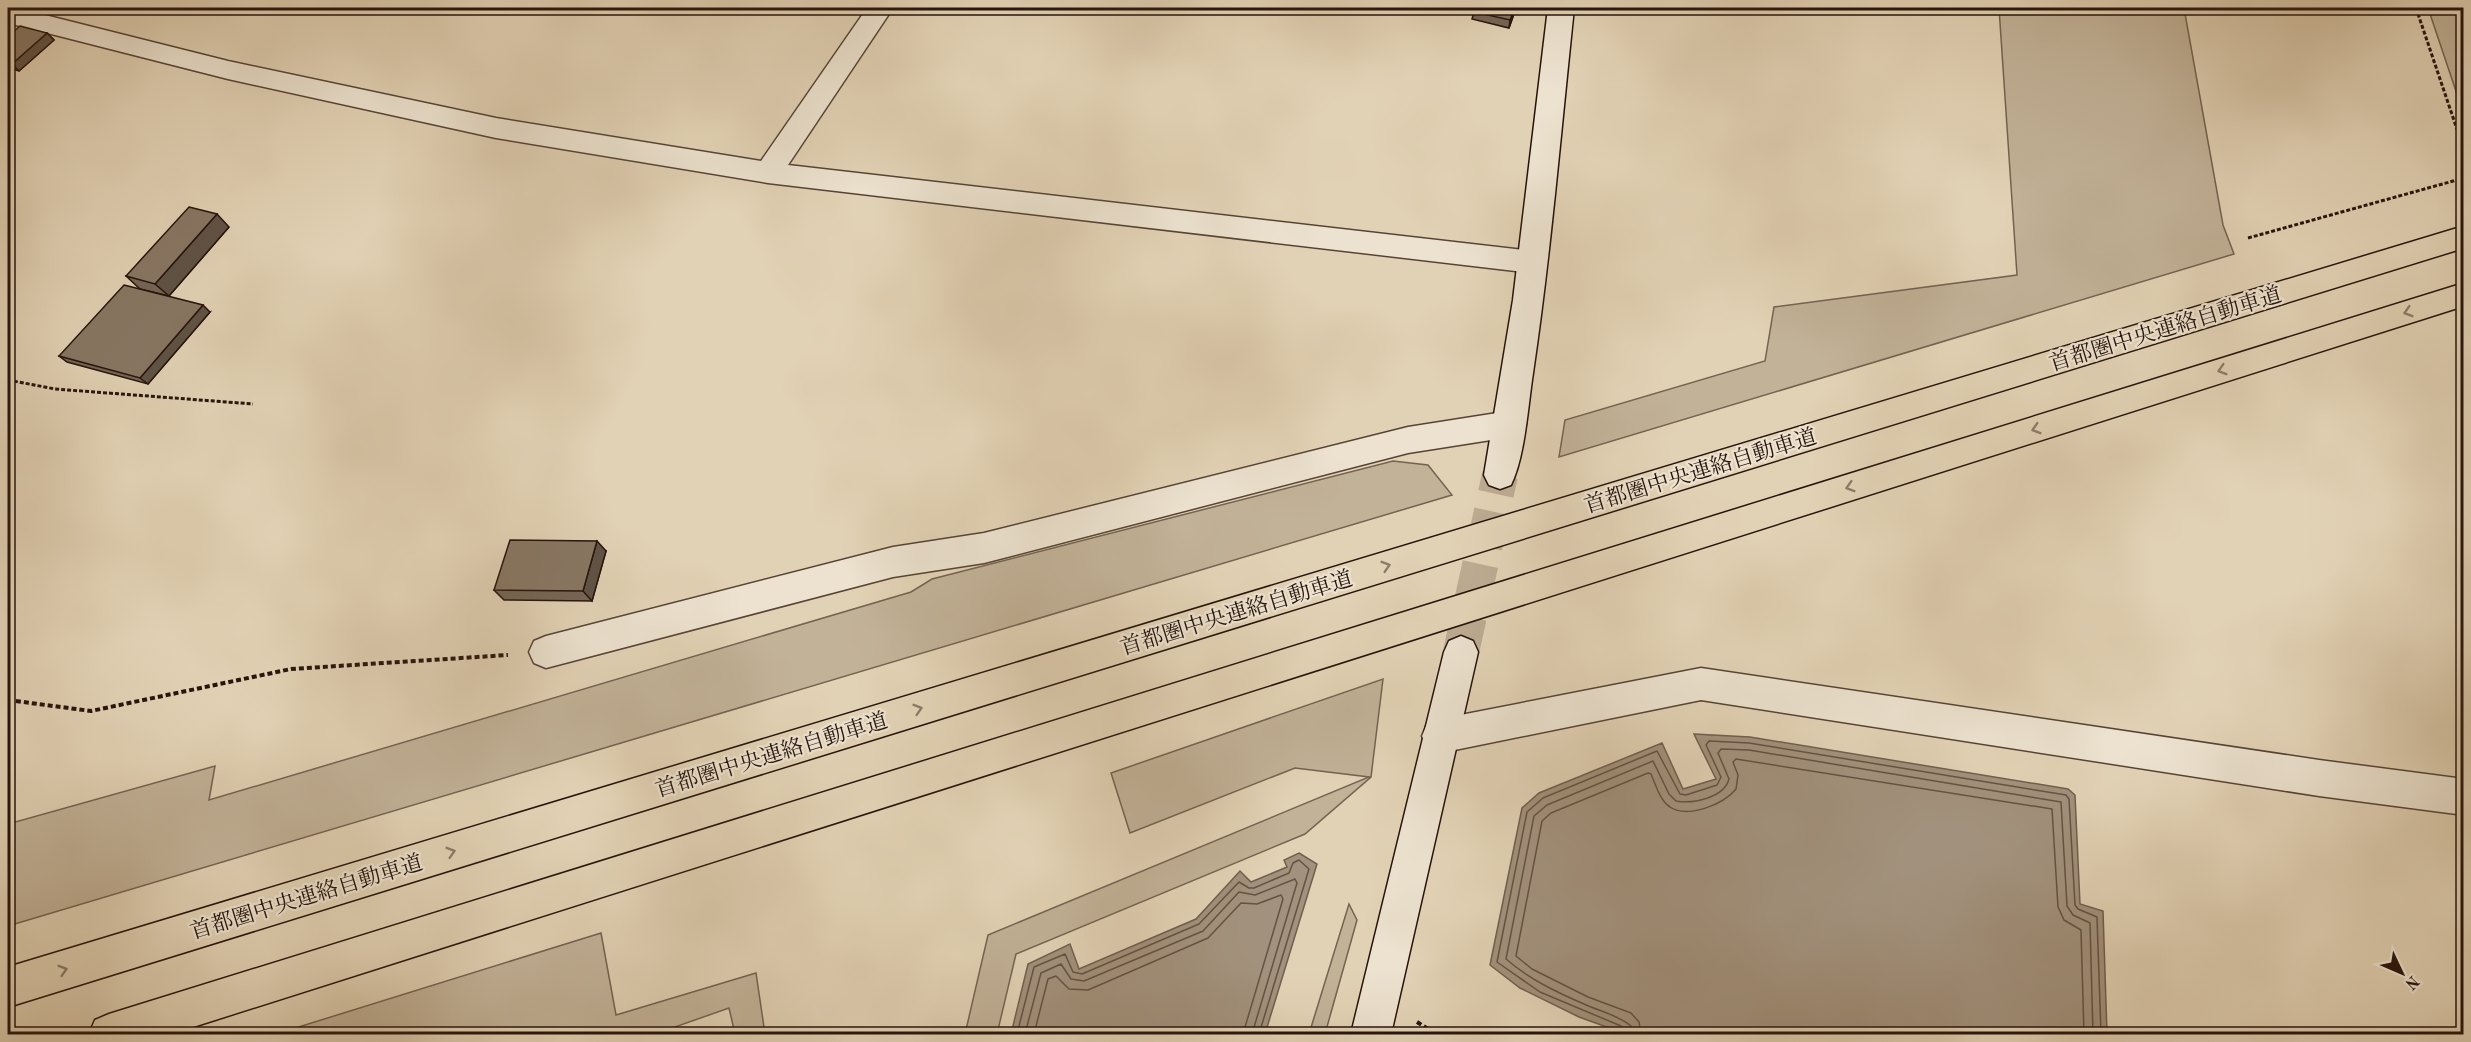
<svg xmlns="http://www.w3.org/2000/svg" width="2471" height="1042" font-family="'Old Standard TT','Noto Serif JP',serif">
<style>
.green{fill:#c2b298;stroke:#746352;stroke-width:1.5}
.water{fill:#a2917c;stroke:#705f4f;stroke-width:1.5}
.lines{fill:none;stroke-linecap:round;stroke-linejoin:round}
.shore{stroke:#645244;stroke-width:1.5}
.secondary-tunnel{stroke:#bcac93;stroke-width:36;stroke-dasharray:36 18;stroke-linecap:butt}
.street-casing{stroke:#554436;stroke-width:3}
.secondary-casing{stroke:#26140c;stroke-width:3}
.highway-casing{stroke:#26140c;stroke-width:3}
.path-far1{stroke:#26140c;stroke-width:3;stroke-dasharray:4 2;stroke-linecap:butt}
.path{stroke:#26140c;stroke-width:4;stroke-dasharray:5 3;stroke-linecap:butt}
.street{fill:#ece2cf;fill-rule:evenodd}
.secondary{fill:#ece2cf;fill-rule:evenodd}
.highway{fill:#e2d2b5;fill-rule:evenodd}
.wall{fill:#756656;stroke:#26140c;stroke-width:1.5}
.shaded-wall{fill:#5f5346;stroke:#26140c;stroke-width:1.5}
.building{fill:#887764;stroke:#26140c;stroke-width:1.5}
.oneway{stroke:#8d7c69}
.labels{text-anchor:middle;stroke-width:4.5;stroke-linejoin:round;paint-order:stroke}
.street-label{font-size:22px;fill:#26140c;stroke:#ece2cf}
</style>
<rect width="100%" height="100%" fill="#e2d2b5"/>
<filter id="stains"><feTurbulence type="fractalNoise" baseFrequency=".00333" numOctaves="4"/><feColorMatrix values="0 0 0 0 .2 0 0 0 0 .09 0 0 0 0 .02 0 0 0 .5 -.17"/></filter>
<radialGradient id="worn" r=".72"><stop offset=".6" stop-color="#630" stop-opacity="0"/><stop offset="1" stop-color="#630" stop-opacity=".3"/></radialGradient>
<path class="green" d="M1999,8H2184L2223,225L2234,254L1559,457L1565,420L1765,361L1774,307L2017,275Z
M2428,8H2463V101L2459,100Z
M1393,461L1428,465L1452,495L8,926V824L215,766L209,800L911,592L932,579Z
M1383,679L1371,777L1305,834L1016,954L997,1034H965L988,935L1369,777L1295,768L1130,833L1111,773Z
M1349,904L1357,920L1325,1034H1309Z
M601,933L616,1015L756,973L765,1034H735L729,1008L655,1034H276Z"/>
<path class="water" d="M1694,734L1750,737L2068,789L2075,795L2080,904L2103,911L2107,1034H1626L1579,1017L1520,988L1490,965L1522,808L1539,793L1662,743L1683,789L1716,779Z
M1299,853L1317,864L1265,1034H1011L1028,964L1070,944L1079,969L1196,919L1240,871L1251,882L1287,867L1284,860Z"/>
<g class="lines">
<path class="shore" d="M1017,1034L1034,967L1065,954L1073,972L1082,974L1199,924L1239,882L1249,888H1254L1289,873L1293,863L1299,860L1309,869L1259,1034
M1025,1034L1041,973L1061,964L1071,979L1084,981L1203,931L1239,892L1255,895L1295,879L1297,883L1252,1034
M1034,1034L1048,979L1056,976L1069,989L1088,990L1208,938L1241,903L1257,904L1281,895L1283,899L1243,1034
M1625,1034L1621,1026L1540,992L1497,962L1527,812L1543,798L1657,751L1680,794L1686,795L1717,785L1721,777L1706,745L1709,741L1749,743L2066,795L2069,799L2075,905L2078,909L2097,917L2101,1034
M1632,1034L1631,1026C1618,1015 1599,1011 1584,1004C1556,992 1529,979 1506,959L1534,816L1547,805L1653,761L1669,794L1676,801C1693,804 1724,798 1729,779L1718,753L1721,749L1749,750L2061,802L2067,906L2073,915L2090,923L2093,1034
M1641,1034L1639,1022L1631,1013L1588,997L1532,969L1516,956L1542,821L1551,813L1648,773L1651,774C1656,785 1660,801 1670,807C1688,819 1724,804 1736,789L1738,775L1733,762L1736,759L2052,809L2058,907L2064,920L2081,930L2084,1034"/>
<path class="secondary-tunnel" d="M1461,652L1500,475"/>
<defs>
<path id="street" d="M8,8H17L228,61L496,118L761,161L867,8H893L788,165L1532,251L1542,254L1547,262L1542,270L1532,273L768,183L496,138L228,79L8,23Z
M1510,411L1521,415L1526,424L1521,433L1510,437L1408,453L984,563L893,577L546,668L534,663L529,652L534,641L546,636L893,547L984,533L1408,427Z
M1701,668L2319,760L2464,779V815L2319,796L1701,700L1440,753L1427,748L1422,736L1427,724L1440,719Z"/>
<path id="secondary" d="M1548,8H1574C1561,130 1551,252 1533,373C1528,405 1525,457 1511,485L1500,489L1489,485L1484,475L1513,300Z
M1461,636L1473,641L1478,652L1391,1034H1351L1444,652L1449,641Z"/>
<path id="highway" d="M2464,226V248L8,1007V967Z
M2464,283V306L171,1034H89L95,1020L109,1014Z"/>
</defs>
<use href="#street" class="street-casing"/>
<use href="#secondary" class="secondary-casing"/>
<use href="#highway" class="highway-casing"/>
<path class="path-far1" d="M2416,8L2464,150
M2248,238L2464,178
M8,380L55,389L253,404"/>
<path class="path" d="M8,700L91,711L291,669L508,655
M1417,1022L1436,1034"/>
<use href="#street" class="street"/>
<use href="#secondary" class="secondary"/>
<use href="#highway" class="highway"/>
</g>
<path class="wall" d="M1516,8L1509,28L1472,19L1474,12Z
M47,33L54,40L19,71L8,68V36Z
M229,227L169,296L140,289L126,276Z
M210,312L148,384L67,362L59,356Z
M606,551L592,601L504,600L494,590Z"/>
<path class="shaded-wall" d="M1515,8H1516L1509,28L1510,20Z
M47,33L54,40L19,71L12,64Z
M217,214L229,227L169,296L155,284Z
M203,305L210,312L148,384L140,378Z
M597,541L606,551L592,601L583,591Z"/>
<path class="building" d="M1475,8H1515L1510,20L1474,12Z
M20,26L47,33L12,64L8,63V36Z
M189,207L217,214L155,284L126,276Z
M124,285L203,305L140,378L59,356Z
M510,540L597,541L583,591L494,590Z"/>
<defs><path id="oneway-chevron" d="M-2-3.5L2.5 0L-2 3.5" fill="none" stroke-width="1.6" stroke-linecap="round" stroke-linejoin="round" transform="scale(1.5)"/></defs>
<g class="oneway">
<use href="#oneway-chevron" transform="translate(2408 312) rotate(163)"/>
<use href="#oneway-chevron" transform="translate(2222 370) rotate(163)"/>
<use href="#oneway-chevron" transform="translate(2036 429) rotate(163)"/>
<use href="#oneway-chevron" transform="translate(1850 487) rotate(163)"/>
<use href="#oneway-chevron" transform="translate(1386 566) rotate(-17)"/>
<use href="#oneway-chevron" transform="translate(918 709) rotate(-17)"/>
<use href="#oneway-chevron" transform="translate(451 852) rotate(-17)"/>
<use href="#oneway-chevron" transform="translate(63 970) rotate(-17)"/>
</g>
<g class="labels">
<g class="street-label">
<text transform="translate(2165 328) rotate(-17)" y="8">首都圏中央連絡自動車道</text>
<text transform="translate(1700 470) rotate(-17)" y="8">首都圏中央連絡自動車道</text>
<text transform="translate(1236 612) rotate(-17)" y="8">首都圏中央連絡自動車道</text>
<text transform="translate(771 754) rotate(-17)" y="8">首都圏中央連絡自動車道</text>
<text transform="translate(306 896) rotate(-17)" y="8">首都圏中央連絡自動車道</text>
</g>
</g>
<rect width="2471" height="1042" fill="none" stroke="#e2d2b5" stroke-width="30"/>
<rect x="9" y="9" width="2453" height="1024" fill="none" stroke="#26140c" stroke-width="3"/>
<rect x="15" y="15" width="2441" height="1012" fill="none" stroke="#26140c" stroke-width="1.5"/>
<g transform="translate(2402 973) rotate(134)" stroke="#ece2cf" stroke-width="4.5" paint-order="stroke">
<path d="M0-4.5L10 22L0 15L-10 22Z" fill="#26140c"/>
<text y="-9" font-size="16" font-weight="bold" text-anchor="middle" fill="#26140c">N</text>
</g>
<rect width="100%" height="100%" filter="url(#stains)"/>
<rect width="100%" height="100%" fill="url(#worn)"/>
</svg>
